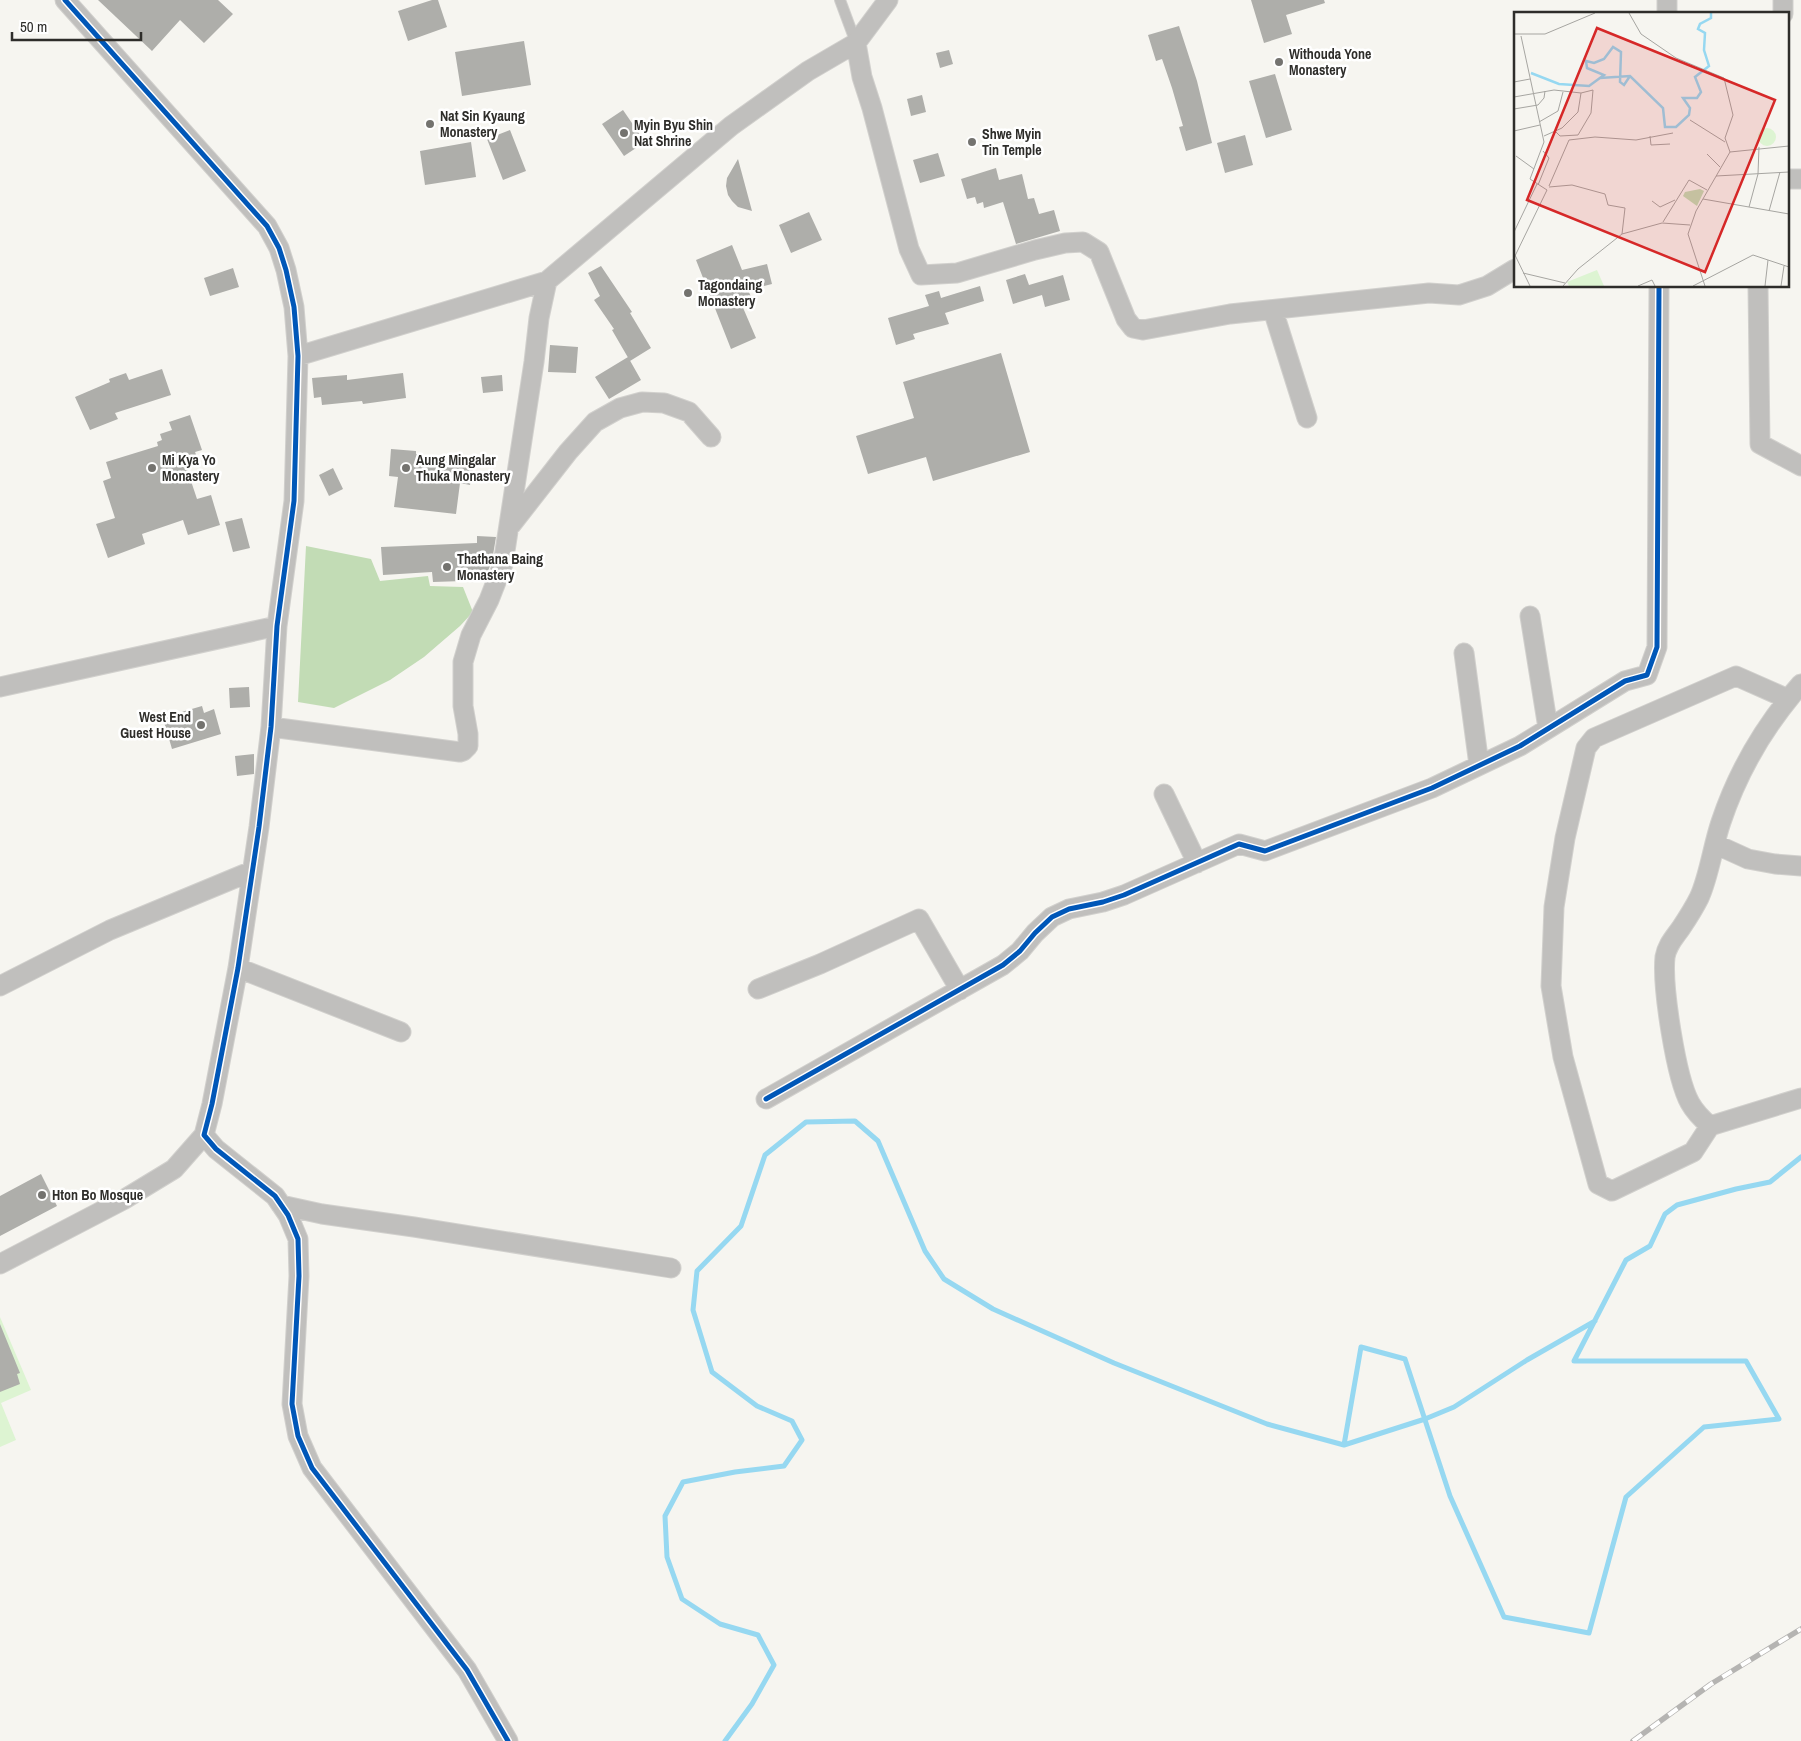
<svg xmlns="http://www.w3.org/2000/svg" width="1801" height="1741" font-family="'Archivo Narrow',sans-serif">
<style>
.green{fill:#ddf4d2}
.forest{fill:#c2dcb5}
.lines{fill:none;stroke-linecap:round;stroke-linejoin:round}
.stream{stroke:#96d8f1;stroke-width:5}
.building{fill:#aeaeaa}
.service-casing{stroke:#d1d0cd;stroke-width:12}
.minor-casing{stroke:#d1d0cd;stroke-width:21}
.service{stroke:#c0bfbd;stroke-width:10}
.minor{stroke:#c0bfbd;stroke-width:19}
.rail-casing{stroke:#b5b4b2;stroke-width:5.5}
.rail{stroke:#fff;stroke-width:4;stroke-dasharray:11;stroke-linecap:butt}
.cycleway-casing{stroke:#fff;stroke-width:8}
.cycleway{stroke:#0057b8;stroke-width:5}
.poi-dot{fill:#74736f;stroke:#fff;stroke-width:2}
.labels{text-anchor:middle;stroke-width:5;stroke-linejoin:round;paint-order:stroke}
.poi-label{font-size:14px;font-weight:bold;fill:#2e2d2a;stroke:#fff;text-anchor:start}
.inset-river{fill:none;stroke:#96d8f1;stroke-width:2.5}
.inset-road{fill:none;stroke:#a6a5a1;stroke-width:1}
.view{fill:#d62828;fill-opacity:0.15;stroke:#d62828;stroke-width:2.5}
.inset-edge{fill:none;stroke:#2e2d2a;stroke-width:2.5}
</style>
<rect width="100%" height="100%" fill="#f6f5f0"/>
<path class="green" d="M0,1317L31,1390L1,1403L16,1440L0,1447Z"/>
<path class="forest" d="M306,546L371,559L380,581L428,576L430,586L463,587L473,612L460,626L424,657L390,680L334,708L298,702Z"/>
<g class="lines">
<path class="stream" d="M1344,1445L1361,1347L1405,1359L1450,1496L1504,1617L1589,1633L1626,1497L1704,1427L1779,1419L1746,1361H1574L1626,1260L1650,1246L1665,1214L1677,1205L1736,1189L1770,1182L1801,1157
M725,1741L752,1704L774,1665L758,1635L720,1624L682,1599L667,1557L665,1516L683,1482L735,1472L784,1466L802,1440L792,1421L757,1406L712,1372L693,1310L697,1271L741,1226L765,1155L806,1122L855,1121L878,1141L925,1251L944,1279L993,1309L1114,1363L1267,1424L1344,1445L1425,1419L1454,1407L1527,1360L1595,1321"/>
</g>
<path class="building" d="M98,0H218L233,14L204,43L180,20L152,51Z
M432,0H438L447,27L408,41L398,11Z
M1251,0H1324L1325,3L1286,15L1292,34L1264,43Z
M1179,26L1197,81L1212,143L1186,151L1179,127L1183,126L1172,88L1162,59L1156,61L1148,35Z
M524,41L531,85L462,96L455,52Z
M949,50L953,64L940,68L936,53Z
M1275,74L1292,130L1266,138L1249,81Z
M922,95L926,112L911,116L907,99Z
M623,110L645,142L624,156L602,124Z
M510,130L526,171L503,180L487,139Z
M1245,135L1253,165L1225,173L1217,143Z
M471,142L476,177L425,185L420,151Z
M938,153L945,176L920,183L913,160Z
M738,159L752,211L738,207L732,201L728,195L726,186L727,178Z
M996,168L999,180L1022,174L1028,199L1034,198L1039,214L1054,210L1060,231L1016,244L1003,202L984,208L983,202L977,204L975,197L967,199L961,179Z
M809,212L822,240L791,253L779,225Z
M732,245L742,270L767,264L772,284L748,290L752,299L741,303L756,338L731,349L696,260Z
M601,266L632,312L630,313L651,348L630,361L612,330L614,329L594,300L600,296L588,273Z
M233,268L239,287L210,296L204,278Z
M1025,274L1029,285L1063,275L1070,300L1045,307L1042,295L1013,304L1006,280Z
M980,286L984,301L945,313L949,324L913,334L915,339L896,345L888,318L929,306L925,295L939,291L941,298Z
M550,345L578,347L576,373L548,372Z
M1001,353L1030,452L933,481L926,457L868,474L856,436L914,418L903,382Z
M628,357L641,380L609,399L595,377Z
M162,369L171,395L115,413L118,419L90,430L75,397L110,382L109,379L126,373L129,380Z
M403,373L406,398L363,404L362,401L322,405L321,397L314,398L312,378L347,375V380Z
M502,375L503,391L483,393L481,377Z
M190,415L202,450L195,452L199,462L186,466L197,499L211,495L220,525L188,535L183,520L142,534L145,544L108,558L96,524L115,518L103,481L111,478L106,462L158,446L157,442L162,440L160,434L172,430L169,422Z
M391,449L416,451V454L474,461L470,485L460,483L456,514L394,507L398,477L389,476Z
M333,468L343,489L329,496L319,475Z
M242,518L250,548L233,552L225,522Z
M477,536L496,537L492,561L484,581L463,576V581L433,582L432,572L383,575L381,547L477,543Z
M249,687L250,707L230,708L229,688Z
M202,706L204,713L214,709L221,734L172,749L162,715L178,710V713Z
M254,754V774L237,776L235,756Z
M41,1174L57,1206L0,1236V1196Z
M0,1324L20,1373L17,1374L20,1384L0,1392Z"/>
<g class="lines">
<defs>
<path id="service" d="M840,0L856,43"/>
<path id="minor" d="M65,0L267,226L279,248L286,270L294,307L298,356L294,501L277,626L271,727L259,827L238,968L212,1104L204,1135L216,1149L275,1196L288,1215L298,1239L299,1276L292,1404L298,1436L312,1468L467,1670L508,1741
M1667,14V0
M1783,14V0
M856,43L862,77L872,108L909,249L921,275L957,273L1035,250L1065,243L1083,242L1099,252L1126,319L1133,328L1143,330L1230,314L1429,293L1459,295L1487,286L1515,269
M1787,179H1801
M1758,286L1760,444L1801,466
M1273,310L1307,418
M298,356L547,281L731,126L808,71L856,43L888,0
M511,525L568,452L595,422L620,408L642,402L664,403L689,412L711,437
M1530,616L1548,728
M1464,653L1479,765
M0,687L277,626
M1788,699L1736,676L1594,738L1586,748L1565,838L1554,907L1551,986L1563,1057L1598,1184L1612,1191L1693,1152L1710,1126L1801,1098
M271,727L460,752L463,751L468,746V734L463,706V662L471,635L489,600L503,564L534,362L539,318L547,281
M1164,794L1197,863
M1715,844L1748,859L1775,864L1801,866
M238,968L401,1032
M0,986L110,930L252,871
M758,989L820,964L919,919L960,990
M766,1099L1003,965L1020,951L1035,933L1052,917L1069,909L1103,902L1124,895L1239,844L1265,851L1432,788L1520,746L1625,681L1647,675L1657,647L1659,286
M1710,1126C1702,1119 1695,1112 1690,1103C1676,1078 1662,987 1665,957C1667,945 1674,938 1681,928C1687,919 1694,908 1699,898C1709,877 1713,845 1721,822C1738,771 1766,724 1801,684
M281,1205L322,1214L414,1227L671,1268
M0,1264L123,1200L174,1169L204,1135"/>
</defs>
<use href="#service" class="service-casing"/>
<use href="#minor" class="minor-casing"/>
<use href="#service" class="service"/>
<use href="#minor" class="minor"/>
<defs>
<path id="rail" d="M1633,1741L1711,1684L1801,1629"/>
</defs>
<use href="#rail" class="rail-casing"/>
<use href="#rail" class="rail"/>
<defs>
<path id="cycleway" d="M65,0L267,226L279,248L286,270L294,307L298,356L294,501L277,626L271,727L259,827L238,968L212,1104L204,1135L216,1149L275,1196L288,1215L298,1239L299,1276L292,1404L298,1436L312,1468L467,1670L508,1741
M766,1099L1003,965L1020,951L1035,933L1052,917L1069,909L1103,902L1124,895L1239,844L1265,851L1432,788L1520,746L1625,681L1647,675L1657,647L1659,286"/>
</defs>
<use href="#cycleway" class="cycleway-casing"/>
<use href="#cycleway" class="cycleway"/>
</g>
<g class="poi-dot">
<circle cx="1279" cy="62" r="5"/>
<circle cx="430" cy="124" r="5"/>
<circle cx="624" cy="133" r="5"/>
<circle cx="972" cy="142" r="5"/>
<circle cx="688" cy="293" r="5"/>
<circle cx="152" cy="468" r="5"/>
<circle cx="406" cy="468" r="5"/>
<circle cx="447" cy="567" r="5"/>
<circle cx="201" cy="725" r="5"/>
<circle cx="42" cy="1195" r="5"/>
</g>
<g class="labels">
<g class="poi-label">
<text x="1289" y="59">Withouda Yone<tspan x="1289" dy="16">Monastery</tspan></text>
<text x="440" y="121">Nat Sin Kyaung<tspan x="440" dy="16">Monastery</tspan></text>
<text x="634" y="130">Myin Byu Shin<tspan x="634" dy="16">Nat Shrine</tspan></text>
<text x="982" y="139">Shwe Myin<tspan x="982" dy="16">Tin Temple</tspan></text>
<text x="698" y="290">Tagondaing<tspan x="698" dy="16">Monastery</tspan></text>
<text x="162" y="465">Mi Kya Yo<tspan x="162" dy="16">Monastery</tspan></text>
<text x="416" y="465">Aung Mingalar<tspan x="416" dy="16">Thuka Monastery</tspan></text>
<text x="457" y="564">Thathana Baing<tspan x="457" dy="16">Monastery</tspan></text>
<text x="191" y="722" text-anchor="end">West End<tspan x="191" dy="16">Guest House</tspan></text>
<text x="52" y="1200">Hton Bo Mosque</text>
</g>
</g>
<g transform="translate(1514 12)">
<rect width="275" height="275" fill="#f6f5f0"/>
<path d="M244 125a9 9 0 1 1 18 0a9 9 0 1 1-18 0ZM83,258L90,274H55L53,270Z" fill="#ddf4d2"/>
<path d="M186,177L190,179L183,194L169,184L171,180Z" fill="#c2dcb5"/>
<path class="inset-river" d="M17,61L45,72L75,74L90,63L73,56L72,49L80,51L90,47L99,35L107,40L106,70L110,73L116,64M86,66L116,64L149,96L151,115H162L175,103L176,96L169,86H183L187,80L181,65L195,54L190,38L191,21L184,17L186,12L197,6V1"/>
<path class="inset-road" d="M115,1L127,22L162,46L210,66L219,103L211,126L216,140L182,199L174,222L191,274M0,22H31L81,1M0,70L16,67M0,85L40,78L67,81L79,78L77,101L64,123L46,124L42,120M0,97L24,93L30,86L31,79M176,108L211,130M25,110L44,99L49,80M0,119L26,113M30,124L48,116L64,100L67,81M136,124L137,133L156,132M216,140L275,134M193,142L206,155M2,144L20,157M202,164L275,160M24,173L35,146L29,139M35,174L55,128L81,125L122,128L159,121M35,175L58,173L91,182L94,193L111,196L108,222M189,187L275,202M138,189L146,195L161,188M235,195L244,162L245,135M255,199L266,160M149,210L175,168L193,178M0,220L23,172M0,241L16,274M0,246L33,178L16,167L30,130L7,24M9,261L51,271M49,274L64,257L108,222L148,211L176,213M124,274L138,268L141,274M179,274L239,243L275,255M251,274L254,248M267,274L270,254"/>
<path class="view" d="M83,16L261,88L191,260L13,188Z"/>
<rect width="275" height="275" class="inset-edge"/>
</g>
<path d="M12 32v8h129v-8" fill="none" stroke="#2e2d2a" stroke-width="2.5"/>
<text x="20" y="32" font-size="15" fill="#2e2d2a" stroke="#ffffff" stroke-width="4" paint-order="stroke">50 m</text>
</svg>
